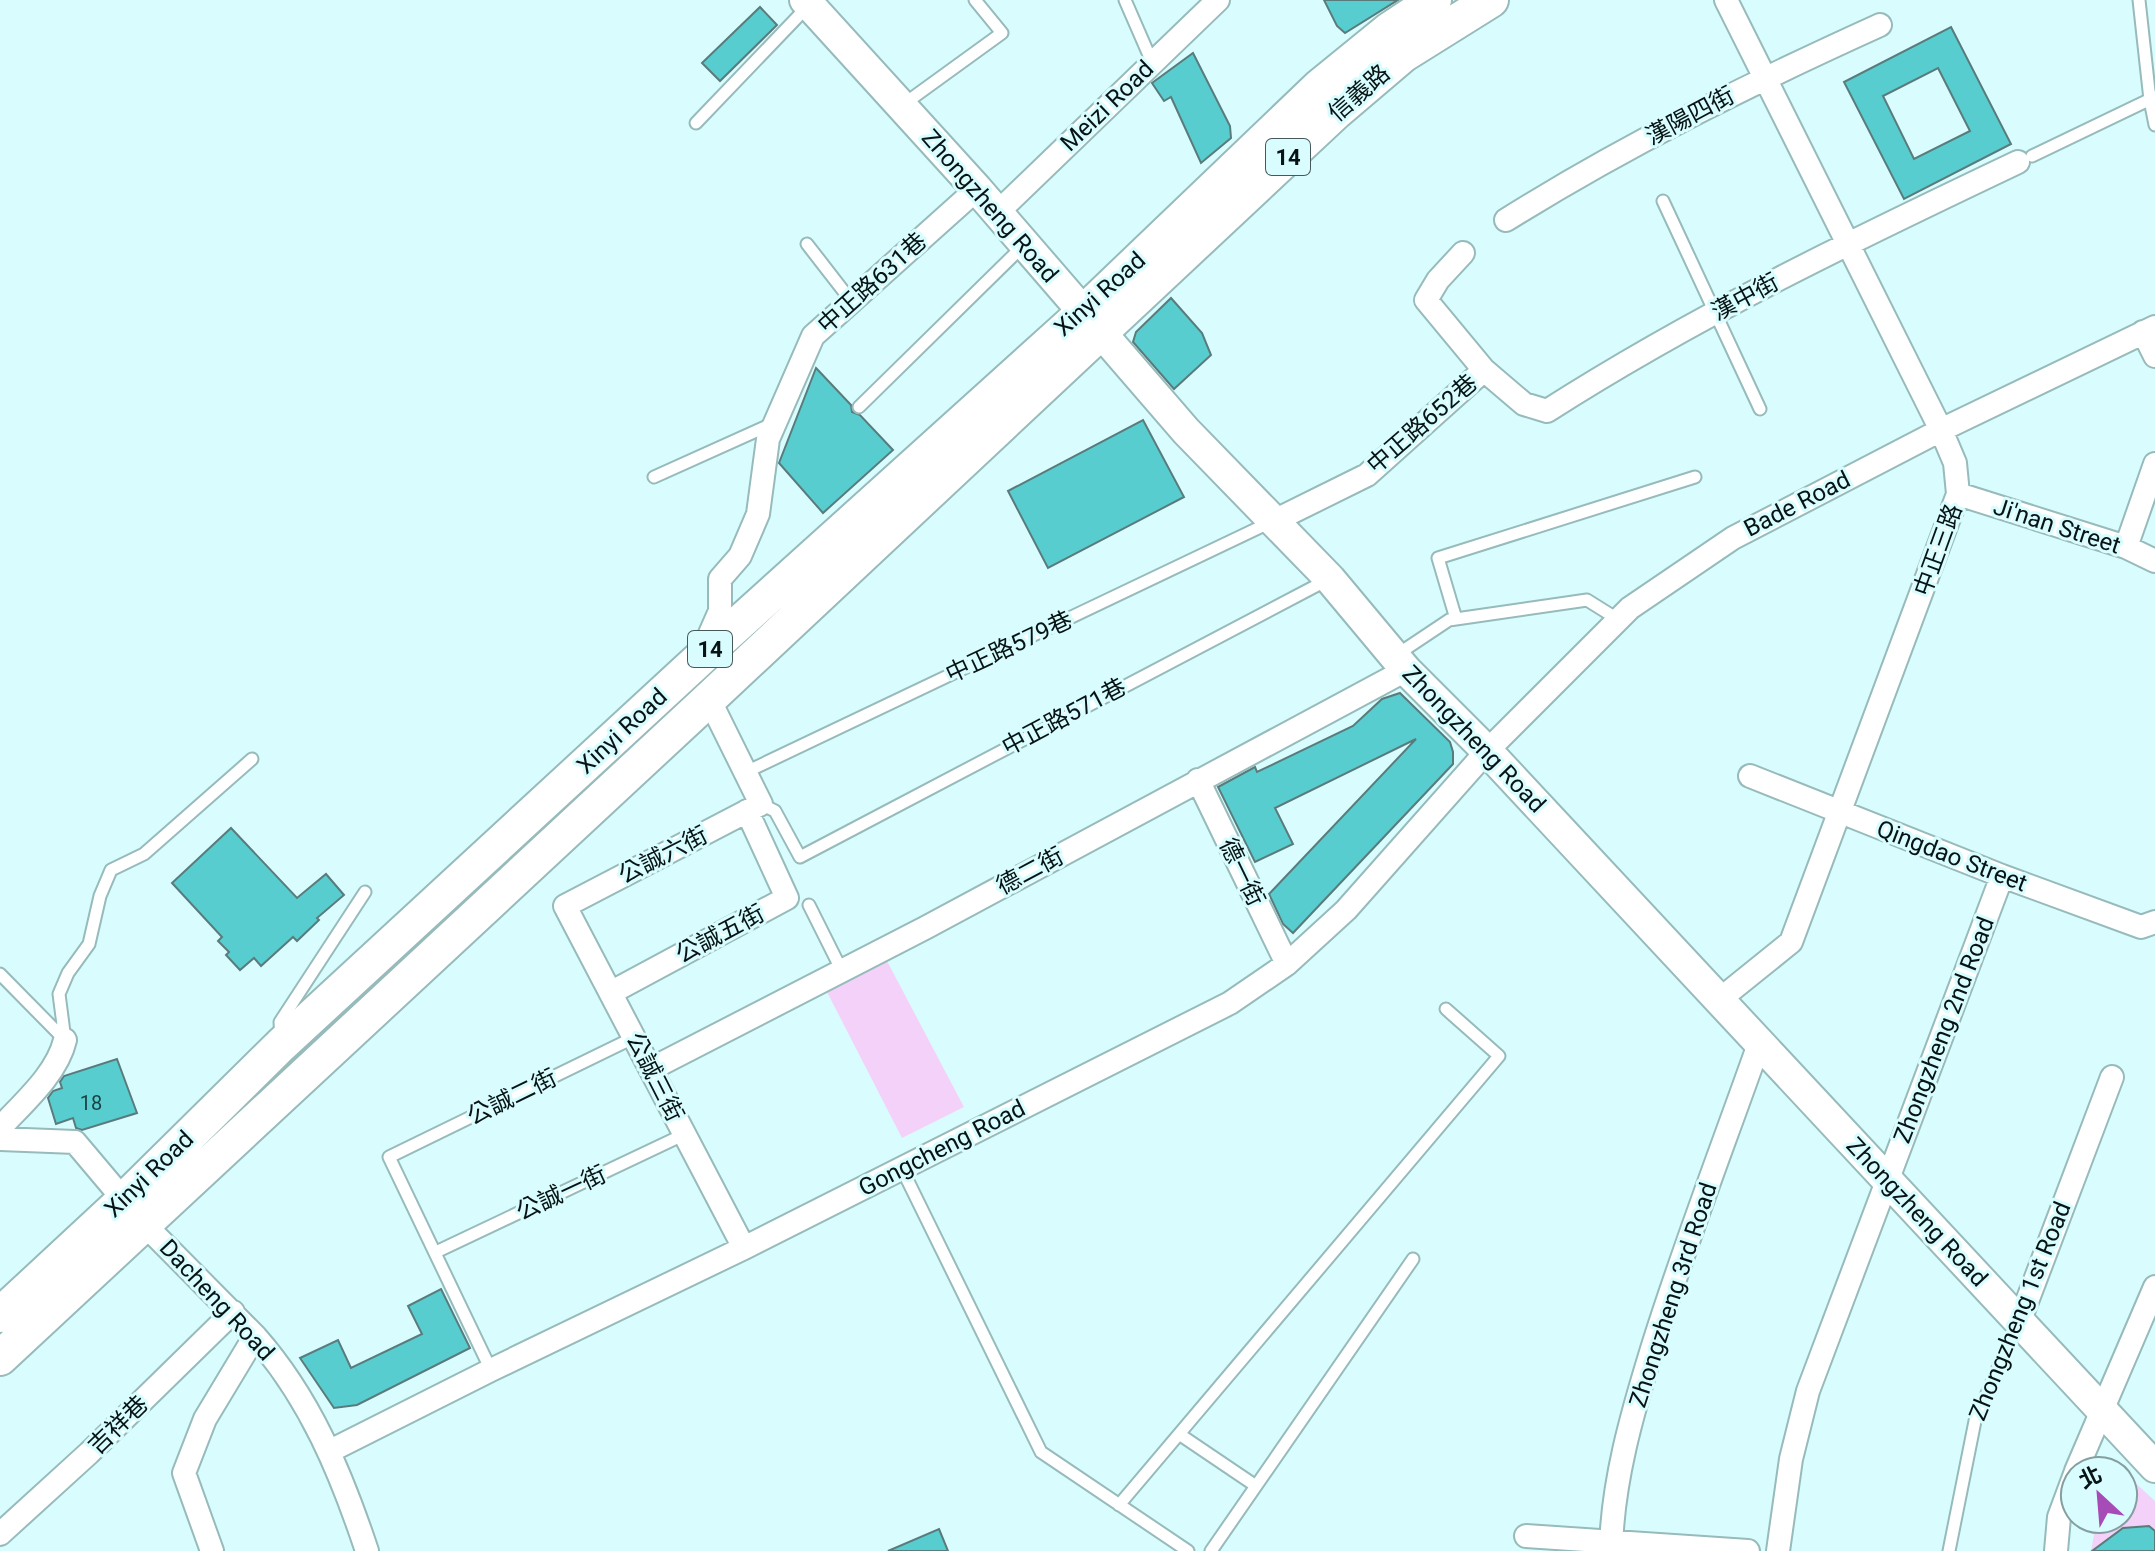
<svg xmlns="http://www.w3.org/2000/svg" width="2155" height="1551" font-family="Roboto,'Noto Sans TC',sans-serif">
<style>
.green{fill:#f3d1f9}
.building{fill:#58cdd0;stroke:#5a7b7b;stroke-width:2;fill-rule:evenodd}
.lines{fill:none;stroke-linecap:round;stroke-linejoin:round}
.lane-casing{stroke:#97baba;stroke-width:15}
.street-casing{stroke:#97baba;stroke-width:26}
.secondary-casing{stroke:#97baba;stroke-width:34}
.primary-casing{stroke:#97baba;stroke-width:38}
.lane{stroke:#fff;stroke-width:11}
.street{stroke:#fff;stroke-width:22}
.secondary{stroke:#fff;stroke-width:30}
.primary{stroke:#fff;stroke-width:34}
.labels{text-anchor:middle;stroke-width:6;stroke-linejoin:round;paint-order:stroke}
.number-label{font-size:20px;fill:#1b4243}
.shield{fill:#d9fdfe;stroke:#46595a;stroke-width:2}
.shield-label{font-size:22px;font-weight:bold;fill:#071314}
.street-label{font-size:24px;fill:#071314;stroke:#d9fdfe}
</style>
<rect width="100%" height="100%" fill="#d9fdfe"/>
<path class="green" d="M887,961L964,1107L902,1138L827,992Z
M2123,1477L2132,1480L2155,1501V1551H2091L2097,1519H2123Z"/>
<path class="building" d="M1324,0H1398L1345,33L1337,26Z
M760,7L777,25L720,81L702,63Z
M1951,27L2011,144L1904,199L1844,82ZM1938,68L1970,131L1914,159L1883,96Z
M1193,53L1230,126L1231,138L1201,163L1171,97L1164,101L1152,83Z
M1171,298L1202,333L1211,355L1174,389L1133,342L1136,332Z
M816,368L851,405L852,412L860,415L893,450L823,513L779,463Z
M1143,420L1184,497L1048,568L1008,491Z
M1400,693L1450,742L1453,752V764L1293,933L1283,924L1269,894L1416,739L1275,808L1293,844L1255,862L1218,787L1255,767L1257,772L1353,726L1382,699Z
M231,828L297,898L326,874L344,895L317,918L319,920L297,941L293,937L261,966L254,958L240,970L226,955L229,952L218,941L222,937L172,883Z
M117,1059L137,1113L82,1130L76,1128L73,1118L56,1124L48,1098L53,1091L62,1088L60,1082L64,1076Z
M441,1289L470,1348L357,1405L334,1408L300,1358L338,1340L351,1368L422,1334L408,1306Z
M2149,1526L2155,1531V1551H2092L2123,1528Z
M939,1529L948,1551H888Z"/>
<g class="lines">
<defs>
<path id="lane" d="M1125,0L1152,62
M2139,0L2150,100L2155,125
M904,104L1002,33L975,0
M696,123L809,5
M2032,156L2155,97
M1663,201L1760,409
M807,244L852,302
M859,407L1024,245
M654,477L774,423
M1456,619L1438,558L1695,477
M1395,656L1449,620L1587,600L1619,620
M744,773L1271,522
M761,804L775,811L800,857L1329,579
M809,905L842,971
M0,974L64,1039
M281,1038L280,1022L365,892
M65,1040L59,994L68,973L89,944L100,896L111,870L144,854L252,759
M902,1169L1041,1452L1188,1551
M436,1252L685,1134
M491,1370L389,1157L635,1037
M1179,1434L1256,1486
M1119,1505L1499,1056L1446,1009
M1211,1551L1413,1259
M1949,1551L1975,1421L2018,1323"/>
<path id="street" d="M997,213L1218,0
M1506,220C1626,145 1752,83 1880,25
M1463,253L1438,280L1426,300L1484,370L1524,404L1547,411C1697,315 1858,238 2018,162
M2143,332L2155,356
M1958,494L2126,547L2155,561
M1274,521L1367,475L1484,370
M2126,547L2155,464
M705,645L720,611V579L740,556L758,514L768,439L813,336L977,189
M709,699L761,804L565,906L744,1248
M1750,776L2002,876L2141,927L2155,922
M1198,780L1287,964
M612,992L787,898L747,811
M1719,1000L1791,942L1958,494L1955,463L1941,430L1726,0
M651,1069L925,928L1406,670
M0,1128C23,1103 57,1074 65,1040
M0,1139L75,1142L145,1225L255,1336C310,1398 341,1473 367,1551
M2020,1320L2112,1077
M330,1451L491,1370L744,1248L1230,1003L1287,964L1346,910L1487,751L1630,608L1733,538L1941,430L2155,327
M2076,1471L2155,1287
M0,1534L89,1453L233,1312
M1526,1536L1748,1551
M212,1551L184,1473L205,1419L255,1336
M1611,1551C1612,1483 1632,1414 1652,1349C1684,1246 1723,1146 1759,1044
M1778,1551L1791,1459L1808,1391L2002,876
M2056,1551L2059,1517L2075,1474"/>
<path id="secondary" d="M805,0L977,189L1186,431L1330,579L1406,670L1487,751L2155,1467"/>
<path id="primary" d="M0,1315L125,1199L281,1045L717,643L1083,313L1319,87L1389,30L1434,0
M0,1358L709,699L1336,112L1403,55L1491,0"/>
</defs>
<use href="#lane" class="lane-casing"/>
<use href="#street" class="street-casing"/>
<use href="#secondary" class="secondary-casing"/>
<use href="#primary" class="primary-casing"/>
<use href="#lane" class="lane"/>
<use href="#street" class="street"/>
<use href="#secondary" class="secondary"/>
<use href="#primary" class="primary"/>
</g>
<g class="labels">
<g class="number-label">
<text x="91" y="1110">18</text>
</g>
<g class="shield">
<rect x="1266" y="139" width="44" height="36" rx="6"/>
<rect x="688" y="631" width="44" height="36" rx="6"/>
</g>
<g class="shield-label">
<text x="1288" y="165">14</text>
<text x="710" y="657">14</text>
</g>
<g class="street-label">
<text transform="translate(1359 93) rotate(-41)" y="8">信義路</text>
<text transform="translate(1107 106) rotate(-44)" y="8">Meizi Road</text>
<text transform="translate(1690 116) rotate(-28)" y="8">漢陽四街</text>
<text transform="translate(990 206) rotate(49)" y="8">Zhongzheng Road</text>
<text transform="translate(872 283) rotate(-42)" y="8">中正路631巷</text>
<text transform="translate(1100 294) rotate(-42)" y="8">Xinyi Road</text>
<text transform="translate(1745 297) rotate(-28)" y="8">漢中街</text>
<text transform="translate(1422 424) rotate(-41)" y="8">中正路652巷</text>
<text transform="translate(1797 504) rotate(-27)" y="8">Bade Road</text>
<text transform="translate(2057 526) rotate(18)" y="8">Ji'nan Street</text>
<text transform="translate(1938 550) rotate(-70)" y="8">中正三路</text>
<text transform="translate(1009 647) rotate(-25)" y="8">中正路579巷</text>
<text transform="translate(1064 717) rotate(-28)" y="8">中正路571巷</text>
<text transform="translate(622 731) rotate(-43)" y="8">Xinyi Road</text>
<text transform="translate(1474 739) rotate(46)" y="8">Zhongzheng Road</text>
<text transform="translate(663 855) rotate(-27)" y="8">公誠六街</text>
<text transform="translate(1952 856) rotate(21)" y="8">Qingdao Street</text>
<text transform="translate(1030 871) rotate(-28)" y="8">德二街</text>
<text transform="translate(1242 872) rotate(64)" y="8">德一街</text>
<text transform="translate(720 934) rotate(-28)" y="8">公誠五街</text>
<text transform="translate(1944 1030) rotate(-69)" y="8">Zhongzheng 2nd Road</text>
<text transform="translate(655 1077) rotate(63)" y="8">公誠三街</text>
<text transform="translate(512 1097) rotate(-26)" y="8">公誠二街</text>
<text transform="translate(942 1148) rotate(-27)" y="8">Gongcheng Road</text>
<text transform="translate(149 1174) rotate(-44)" y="8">Xinyi Road</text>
<text transform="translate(561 1193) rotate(-25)" y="8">公誠一街</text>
<text transform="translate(1917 1212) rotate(47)" y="8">Zhongzheng Road</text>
<text transform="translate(1673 1295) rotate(-72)" y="8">Zhongzheng 3rd Road</text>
<text transform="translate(217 1300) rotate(47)" y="8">Dacheng Road</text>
<text transform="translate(2020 1311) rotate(-68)" y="8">Zhongzheng 1st Road</text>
<text transform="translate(118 1425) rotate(-44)" y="8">吉祥巷</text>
</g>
</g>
<g transform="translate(2099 1495) rotate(334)"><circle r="38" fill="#d9fdfe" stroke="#859fa0" stroke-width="2"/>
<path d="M0-6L14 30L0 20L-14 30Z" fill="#a74cb7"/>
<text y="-12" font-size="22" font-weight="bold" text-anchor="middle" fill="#071314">北</text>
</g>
</svg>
